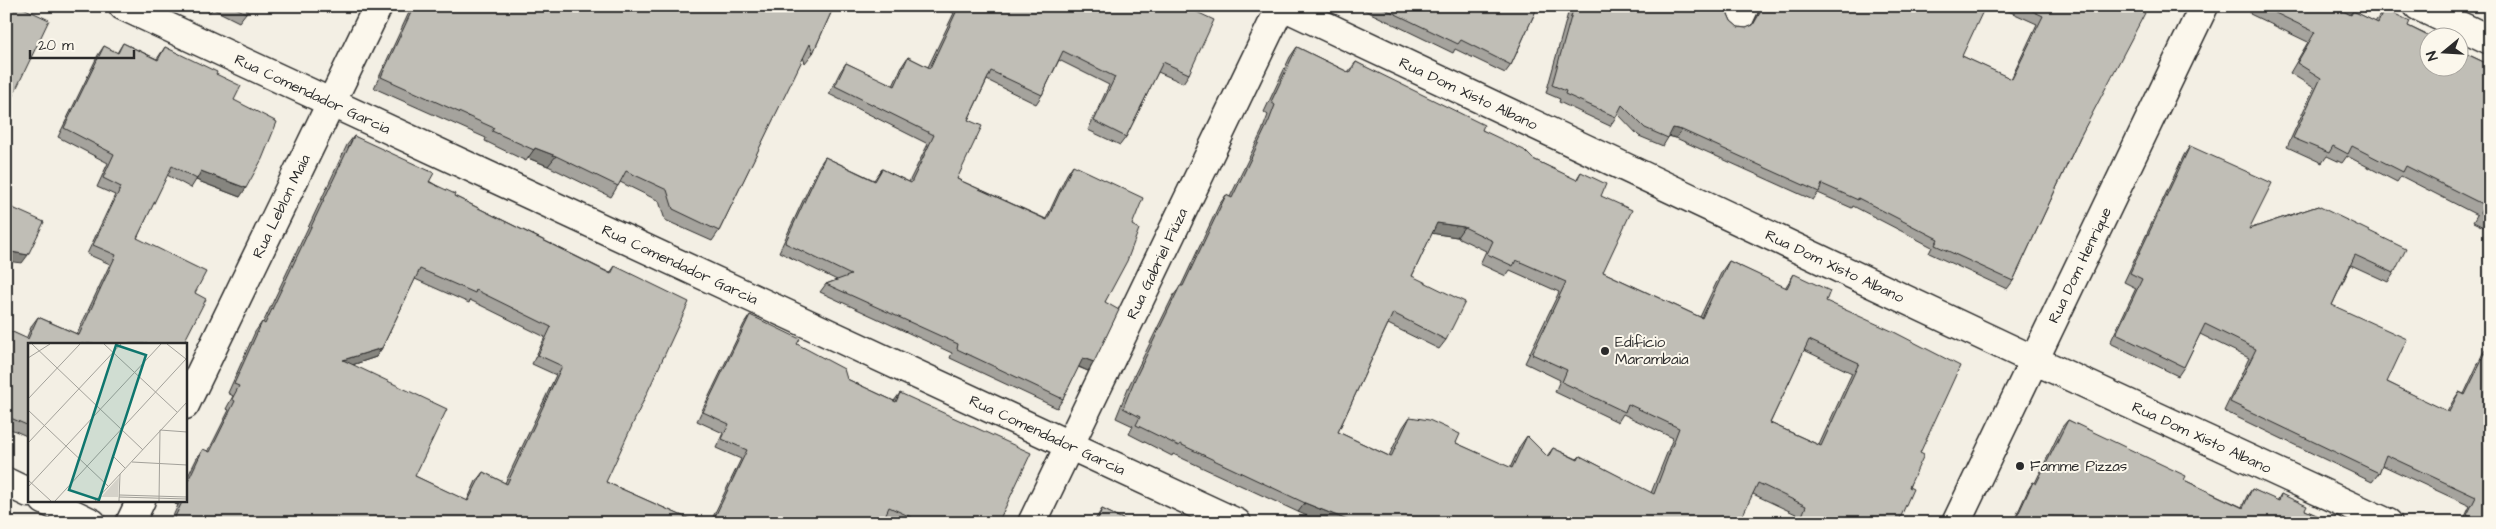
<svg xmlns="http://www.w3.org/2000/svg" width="2496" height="529" font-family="'Architects Daughter',sans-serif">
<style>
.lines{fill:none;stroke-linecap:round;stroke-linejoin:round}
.street-casing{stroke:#2b2b2b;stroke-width:31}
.secondary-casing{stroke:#2b2b2b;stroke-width:31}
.street{stroke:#fbf7ec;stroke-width:28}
.secondary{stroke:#fbf7ec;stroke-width:28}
.wall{fill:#a5a39d;stroke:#2b2b2b;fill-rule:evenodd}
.shaded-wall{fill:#86857f;stroke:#2b2b2b}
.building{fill:#c0beb6;stroke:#2b2b2b;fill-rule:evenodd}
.poi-dot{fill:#2b2b2b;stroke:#fbf7ec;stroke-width:2}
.labels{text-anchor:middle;stroke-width:4;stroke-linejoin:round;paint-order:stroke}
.street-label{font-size:15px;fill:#2b2b2b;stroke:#fbf7ec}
.poi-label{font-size:15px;fill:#2b2b2b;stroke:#fbf7ec;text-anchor:start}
.inset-road{fill:none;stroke:#a3a19a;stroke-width:1}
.view{fill:#0f766e;fill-opacity:0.15;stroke:#0f766e;stroke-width:2.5}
.inset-edge{fill:none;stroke:#2b2b2b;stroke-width:2.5}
</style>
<rect width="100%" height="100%" fill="#f3efe4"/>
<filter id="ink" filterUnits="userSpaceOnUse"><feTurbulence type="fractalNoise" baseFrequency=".02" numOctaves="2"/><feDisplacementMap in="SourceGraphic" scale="10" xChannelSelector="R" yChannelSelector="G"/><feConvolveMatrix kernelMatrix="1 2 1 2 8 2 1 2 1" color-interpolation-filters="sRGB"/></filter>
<g filter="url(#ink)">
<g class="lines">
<defs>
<g id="street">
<path id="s1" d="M123,6L1237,523"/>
<path id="s2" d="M1283,6L2034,360L2388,523"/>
<path d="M1738,21L1745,6"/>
<path id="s3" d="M185,405L378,6"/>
<path d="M6,482L29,493"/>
<path d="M44,500L92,523"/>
<path d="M130,523L141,500"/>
<path id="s4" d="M1032,523L1281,6"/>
</g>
<g id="secondary">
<path d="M2418,6L2490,40"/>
<path id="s5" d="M1956,523L2204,6"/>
</g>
</defs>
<use href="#street" class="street-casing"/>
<use href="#secondary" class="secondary-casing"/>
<use href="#street" class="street"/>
<use href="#secondary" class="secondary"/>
</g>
<path class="wall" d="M198,6H248L246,13L239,22L213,9L210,12Z
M412,6H834L813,53L805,63L803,57L719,231L712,241L665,220L659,201L620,182L611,197L548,166L528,158L526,161L485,141L486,138L374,88Z
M940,6H1184L1189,74L1183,83L1158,72L1126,137L1120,145L1088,130L1109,85L1059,60L1042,95L1036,104L987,80L968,120L957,179L1046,219L1067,174L1073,165L1132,225L1105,302L1088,371L1078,367L1063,399L1057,408L950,358L952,353L820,292L826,284L837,280L779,252L819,166L825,157L874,180L882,169L909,182L928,144L829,94L840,72L846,63L893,86L902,66L908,57L928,67L954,13Z
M1356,6H1538L1511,65L1505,73L1455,49L1453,53Z
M1570,6H1730L1728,14L1731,21L1738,27L1746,28L1752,26L1759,12L1760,6H1974L1962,56L2011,79L2037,24L2006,10L2007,6H2144L2080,137L2013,281L2007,289L1929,253L1932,247L1853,206L1852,208L1818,193L1813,200L1676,138L1669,136L1663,146L1639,136L1618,114L1610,126L1559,102L1560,99L1546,93Z
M2254,6H2333L2350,14L2353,11L2375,22L2384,9L2408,26L2490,65V230L2473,222L2477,215L2401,176L2397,182L2347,156L2342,163L2327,156L2322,163L2287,147L2314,88L2290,73L2308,42L2250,14Z
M123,43L157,59L165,47L216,74L234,100L240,197L196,180L191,188L167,175L137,238L195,293L183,344H29V437L6,427V329L26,339L32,325L38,317L77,334L110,264L87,254L115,195L97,187L108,163L58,137L98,55L104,46L117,53Z
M1297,47L1348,72L1356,62L1482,130L1533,159L1576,180L1581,172L1601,196L1603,272L1700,317L1722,271L1729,261L1785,288L1794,274L1826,301L1920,453L1898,523H1797L1800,516L1753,494L1298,512L1173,454L1172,456L1129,434L1133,426L1116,418L1128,388L1173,296L1181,286L1219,205L1226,195L1230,197L1262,131L1268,115L1264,112L1290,57ZM1432,233L1457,237L1486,251L1480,264L1506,276L1510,270L1559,292L1525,363L1560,380L1555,392L1618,422L1623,414L1673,438L1651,493L1580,456L1577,459L1553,448L1547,456L1527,436L1520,446L1510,468L1456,443L1410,417L1403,427L1389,456L1338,432L1388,324L1439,349L1446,340L1412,276ZM1804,350L1852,373L1819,445L1770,423Z
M354,136L454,196L610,273L615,266L606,482L698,523H170L178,505L175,504L176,500H185V482L197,458L203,449L208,452L229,410L226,409L233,396L228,393L255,332L262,322L263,323L347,145ZM415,279L469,303L470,300L545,337L532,364L556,375L505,483L483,472L476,481L467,501L415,476L352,365L376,357L382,348Z
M2190,146L2249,229L2318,206L2394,273L2388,282L2351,265L2332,305L2387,382L2447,412L2453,401L2459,392L2464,394L2483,353L2489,344L2490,523H2462L2470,506L2382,465L2379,473L2372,482L2224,411L2249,358L2200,334L2184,367L2178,376L2110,343L2136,288L2124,282L2184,155Z
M750,315L797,344L847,379L894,401L900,393L998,523H898L885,517L882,523H710L741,459L716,448L723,433L697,421L744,324Z
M2068,420L2184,480L2242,507L2247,496L2252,489L2277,501L2281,494L2305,510L2334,523H2013L2028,490L2033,482L2035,483L2062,427Z
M1102,509L1131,523H1093Z"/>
<path class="shaded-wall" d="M1673,128L1682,130L1676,138L1668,136Z
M535,148L556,156L548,166L528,158Z
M201,171L246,188L240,197L196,180Z
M1437,223L1464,227L1457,237L1430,233Z
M6,251L28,255L22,263L6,261Z
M382,348L376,357L337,370L343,360Z
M1083,358L1094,362L1088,371L1077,366Z
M177,500H181L178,505L175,504Z
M1305,503L1355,523H1323L1298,512Z"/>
<path class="building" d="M6,6H19L49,20L9,104L6,103Z
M232,6H248L246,13Z
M414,6H834L813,53L810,44L719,231L673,209L667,190L626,171L618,186L556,156L535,148L534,150L492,131L494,128L381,77Z
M959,6H1184L1214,20L1189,74L1163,62L1126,137L1094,121L1115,77L1063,51L1042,95L991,71L968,120L982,126L957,179L1047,220L1073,165L1143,198L1132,225L1139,229L1127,261L1105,302L1119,310L1094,362L1083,358L1063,399L957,349L958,344L826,284L851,275L785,243L825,157L875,181L882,169L911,183L934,135L835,86L846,63L895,86L908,57L930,68Z
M1379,6H1538L1511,65L1461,40L1458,44Z
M1574,6H1730L1728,14L1731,21L1738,27L1746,28L1753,25L1764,6H1974L1983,11L1962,56L2012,79L2043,16L2022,6H2144L2142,11L2145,13L2080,137L2013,281L1935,245L1938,239L1858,198V200L1822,184L1819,192L1682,130L1673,128L1668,138L1645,128L1622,105L1616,117L1565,94L1566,91L1552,85Z
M2261,6H2333L2351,15L2353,11L2378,23L2384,9L2410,21L2408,26L2432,38H2428V68H2458V50L2490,65V217L2480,213L2484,205L2406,166L2403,172L2352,146L2348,154L2333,146L2329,153L2293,138L2321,78L2297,63L2315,32Z
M123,43L158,60L165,47L217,72L216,74L241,86L234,100L277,122L262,159L246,188L201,171L197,179L172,166L137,238L206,272L195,293L206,299L183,344H29V426L6,416V329L28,339L38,317L79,335L116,255L93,245L121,187L103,178L114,154L64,128L104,46L118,53Z
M1297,47L1350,73L1356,62L1484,125L1482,130L1524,150L1533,159L1577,180L1581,172L1606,184L1601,196L1632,210L1603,272L1702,318L1729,261L1787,288L1794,274L1830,291L1826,301L1894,332L1960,366L1920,453L1924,455L1909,487L1913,489L1898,523H1799L1806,506L1758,483L1739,523H1355L1305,503L1180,444L1179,446L1136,425L1140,417L1123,408L1135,379L1180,286H1183L1226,195L1232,198L1269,121L1275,105L1271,102ZM1437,223L1464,227L1493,241L1487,254L1513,266L1516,260L1566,282L1532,354L1567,370L1562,382L1625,412L1628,404L1679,428L1654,494L1580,456L1578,460L1553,448L1548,457L1527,436L1512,468L1456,443L1460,434L1429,420L1410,417L1391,457L1338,432L1393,313L1446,340L1465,302L1412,276ZM1809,340L1859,363L1821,446L1770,423Z
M354,136L434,173L429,182L455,194L454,196L611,274L615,266L689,302L606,482L698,523H181L174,519L183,500H185V487L203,449L210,452L235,401L232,399L239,386L234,384L262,322L265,324ZM420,269L475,293L476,290L551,327L538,355L562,366L507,484L483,472L468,501L415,476L447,409L343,360L382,348Z
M2190,146L2272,183L2249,229L2318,206L2406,249L2394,273L2355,255L2332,305L2407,339L2387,382L2449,412L2459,392L2465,395L2490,344V523H2483L2467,515L2476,497L2386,455L2379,473L2230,402L2256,349L2205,324L2184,367L2116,334L2142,279L2130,273Z
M6,205L44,222L28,255L6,251Z
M750,315L800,339L797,344L844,369L847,379L896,402L900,393L1031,453L998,523H924L889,507L882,523H712L747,450L722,439L729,424L703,412Z
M2068,420L2186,476L2184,480L2243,508L2252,489L2279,501L2281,494L2307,506L2305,510L2334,523H2014L2033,482L2036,484Z
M1102,509L1131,523H1096Z"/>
</g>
<g class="poi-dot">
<circle cx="1605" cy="351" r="5"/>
<circle cx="2020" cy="466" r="5"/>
</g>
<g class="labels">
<g class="street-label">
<text dy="5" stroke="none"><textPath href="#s1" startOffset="209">Rua Comendador Garcia</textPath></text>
<text dy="5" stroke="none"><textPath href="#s2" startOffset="205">Rua Dom Xisto Albano</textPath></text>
<text dy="5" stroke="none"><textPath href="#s3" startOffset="221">Rua Leblon Maia</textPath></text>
<text dy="5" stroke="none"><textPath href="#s4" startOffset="288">Rua Gabriel Fiúza</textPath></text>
<text dy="5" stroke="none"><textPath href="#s5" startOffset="286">Rua Dom Henrique</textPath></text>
<text dy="5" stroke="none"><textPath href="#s1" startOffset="614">Rua Comendador Garcia</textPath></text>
<text dy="5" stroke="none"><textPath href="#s2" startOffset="610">Rua Dom Xisto Albano</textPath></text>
<text dy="5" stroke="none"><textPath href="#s1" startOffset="1019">Rua Comendador Garcia</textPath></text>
<text dy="5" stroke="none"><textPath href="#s2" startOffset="1015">Rua Dom Xisto Albano</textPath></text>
</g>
<g class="poi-label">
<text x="1615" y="347">Edifício<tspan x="1615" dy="17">Marambaia</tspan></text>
<text x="2030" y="471">Famme Pizzas</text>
</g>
</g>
<g transform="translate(28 343)">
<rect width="159" height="159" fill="#f3efe4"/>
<path d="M91,134L90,154H73Z" fill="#d5d2c9"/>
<path class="inset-road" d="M4,1L115,107M76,1L149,69M139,1L158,16M0,15L22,1M0,56L52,1M0,67L80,143M0,100L93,1M84,112L97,125M104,119L159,122M0,137L23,158M0,144L133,1M91,152L159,154M91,154L159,156M27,158L158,16M67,158L159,59M91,158L92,131M131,158L132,87L159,89"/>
<path class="view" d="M88,2L118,12L71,157L41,147Z"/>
<rect width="159" height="159" class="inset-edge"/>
</g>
<rect width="2496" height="529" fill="none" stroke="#fbf7ec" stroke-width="25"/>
<rect x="12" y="12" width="2471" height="504" fill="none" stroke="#2b2b2b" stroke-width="2" filter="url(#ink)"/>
<g transform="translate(2444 52) rotate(252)"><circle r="24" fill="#fbf7ec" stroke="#a8a59f"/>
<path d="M0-4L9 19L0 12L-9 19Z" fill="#2b2b2b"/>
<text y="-8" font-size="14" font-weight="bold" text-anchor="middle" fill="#2b2b2b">N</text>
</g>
<path d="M30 50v8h104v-8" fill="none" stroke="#2b2b2b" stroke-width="2.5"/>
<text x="38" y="50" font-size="15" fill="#2b2b2b" stroke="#fbf7ec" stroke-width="4" paint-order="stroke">20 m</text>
</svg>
